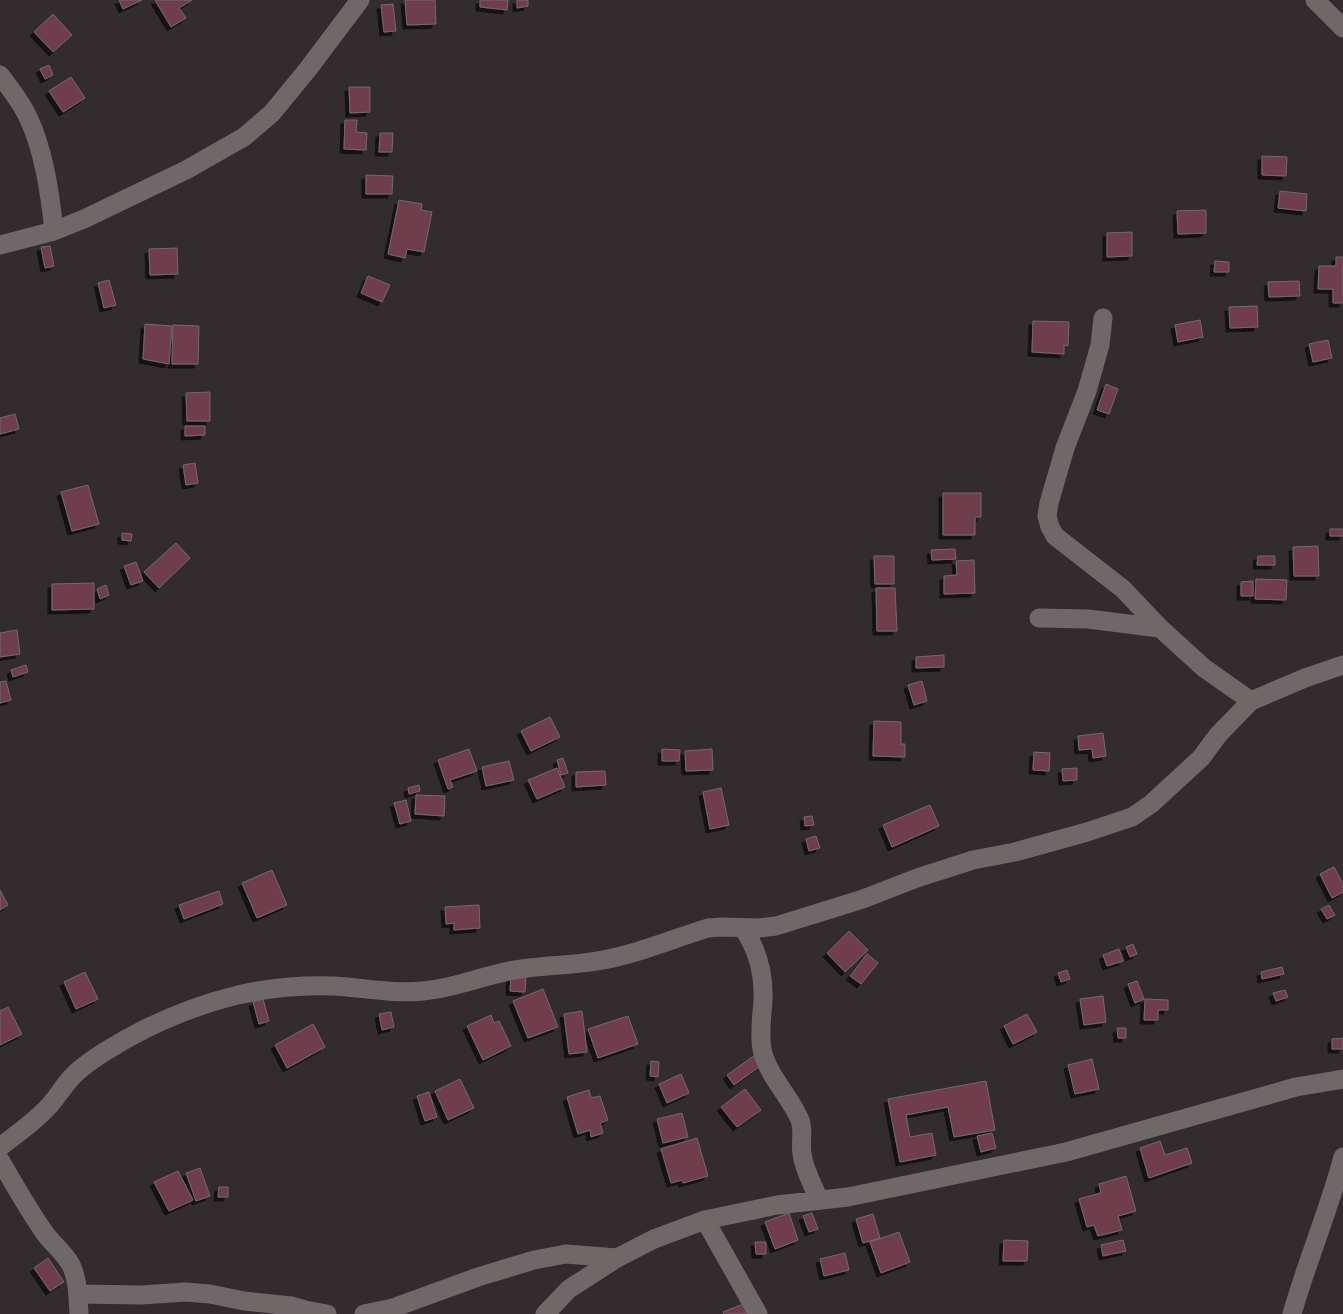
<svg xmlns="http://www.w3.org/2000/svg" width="1343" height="1314" font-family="Manrope,sans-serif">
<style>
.building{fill:#703c4d;stroke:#716b6d;filter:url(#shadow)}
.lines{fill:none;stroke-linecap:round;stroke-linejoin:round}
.minor{stroke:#6e6869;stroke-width:19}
</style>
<defs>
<filter id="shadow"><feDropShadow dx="-4" dy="4" stdDeviation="0" flood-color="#0009"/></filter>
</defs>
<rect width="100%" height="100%" fill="#322c2e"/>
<path class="building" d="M119,0H142L123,9Z
M155,0H192L179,8L186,18L171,27Z
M405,0H435L436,24L407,25Z
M480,0H508L507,10L480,7Z
M517,0H528V6L517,8Z
M393,4L396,31L384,32L381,5Z
M53,14L72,35L53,52L34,32Z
M49,65L53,75L45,79L40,69Z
M71,77L85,98L63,112L49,91Z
M349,87H370V112L350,113Z
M345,120H357L356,132L367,133L366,150L344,149Z
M380,133H393L392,152H379Z
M1262,156L1287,157L1286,176L1262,175Z
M366,175L393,176L392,194H366Z
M1280,191L1307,194L1306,211L1278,208Z
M399,200L422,204L421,210L432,212L424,252L407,249L405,258L388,254Z
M1206,210V233L1178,234L1177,211Z
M1132,232V256L1107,257V233Z
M50,246L54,266L45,268L41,247Z
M177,248L178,274L150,275L149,249Z
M1336,257H1343V303H1333V289H1318L1319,266H1336Z
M1215,261L1229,262V272H1214Z
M368,276L390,285L382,302L361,293Z
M109,280L116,305L104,308L98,283Z
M1299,281L1300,296L1269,297L1268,282Z
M1257,306L1258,327L1230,328L1229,307Z
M1200,320L1203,337L1178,342L1175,325Z
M1033,321L1069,322L1068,346L1064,345V354L1032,352Z
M145,324L172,326L169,364L143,359Z
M173,325L199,326L198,364H172Z
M1328,340L1332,358L1313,362L1309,344Z
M1106,384L1118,389L1109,414L1097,410Z
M210,392V421H187L186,393Z
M15,414L19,429L0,434V418Z
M185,426H205V435L185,436Z
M195,463L198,483L186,485L183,465Z
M88,485L99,524L72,531L61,492Z
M943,493H981V517H975V535H943Z
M1330,529H1343V536H1330Z
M122,533L132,534L131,541L122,540Z
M176,543L190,558L159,588L144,572Z
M1318,546L1319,576H1294L1293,547Z
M955,549L956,559L932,560L931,550Z
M874,556H894V584H875Z
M1258,556H1275V565H1257Z
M974,560L975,593L944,594V576L957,575L956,561Z
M136,562L143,581L131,585L124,566Z
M1256,579L1287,580L1286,600L1255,599Z
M1253,581V596H1241V582Z
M94,583V609L52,610V584Z
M106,585L109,595L100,599L97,589Z
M876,588H895L897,631H877Z
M17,630L20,654L0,657V633Z
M944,655V667L916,668V657Z
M26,665L28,672L13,677L11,670Z
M6,681L11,700L0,703V682Z
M922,681L927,701L914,705L908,685Z
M550,717L560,737L531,751L521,731Z
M874,721L901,722V744H905V757L873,756Z
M1103,733L1106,756L1093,758L1092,749L1079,750L1078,736Z
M469,749L477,771L450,780L453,787L448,789L438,760Z
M662,749L680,750L679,761H662Z
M712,749L713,770L686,771L685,751Z
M1034,752L1050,753L1049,771L1033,770Z
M563,758L568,773L561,775L557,760Z
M509,761L514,780L486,786L482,767Z
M557,768L565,787L537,799L528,780Z
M1077,768V780L1063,781L1062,769Z
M605,771L606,785L576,787V772Z
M419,785L420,791L409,794L408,788Z
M721,788L729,825L710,829L703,792Z
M416,795L445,796L444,816L415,814Z
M406,800L411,821L400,824L394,803Z
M930,805L939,826L892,847L883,825Z
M812,816L814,825L805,826L804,817Z
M816,836L820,848L809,851L806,839Z
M1334,867L1343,884V892L1332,898L1320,874Z
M272,870L287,905L257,918L242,883Z
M0,890L8,905L0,910Z
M219,891L223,904L184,919L179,905Z
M479,905L480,928L454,930V923L446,924L445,907Z
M1329,905L1335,915L1327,919L1321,909Z
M849,931L868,950L845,972L827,953Z
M1133,944L1137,954L1130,957L1126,947Z
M1119,949L1123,961L1107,966L1103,955Z
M867,954L878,963L861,984L850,976Z
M1282,967L1284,974L1262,979L1261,972Z
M1067,970L1070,979L1061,982L1058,973Z
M85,972L98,999L76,1009L64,982Z
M511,976L526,977L525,992L510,991Z
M1137,981L1144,999L1135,1003L1128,984Z
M543,989L558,1027L528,1038L513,1001Z
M1285,990L1288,997L1276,1001L1273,993Z
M1103,996L1106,1022L1084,1025L1080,999Z
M263,999L269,1021L259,1024L253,1002Z
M1145,999L1168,1000V1010H1158V1020H1144Z
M8,1007L22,1034L0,1045V1011Z
M582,1011L587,1052L569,1054L564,1014Z
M391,1012L394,1027L382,1030L379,1014Z
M1027,1014L1037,1032L1013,1044L1004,1026Z
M491,1015L494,1023L499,1021L511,1046L483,1060L467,1026Z
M628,1016L638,1044L598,1058L588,1029Z
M313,1024L325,1047L287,1068L275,1045Z
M1117,1028H1126V1038H1118Z
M1343,1038V1049H1332V1039Z
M755,1055L762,1065L734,1085L727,1075Z
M1092,1059L1099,1089L1075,1094L1068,1065Z
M651,1061L659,1062L658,1077L650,1076Z
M681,1074L689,1093L667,1103L659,1084Z
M460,1079L474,1108L448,1120L435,1091Z
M986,1081L995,1130L954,1137L948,1107L906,1115L910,1137L932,1133L936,1155L900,1162L888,1099Z
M745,1089L761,1110L737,1127L721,1107Z
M589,1090L591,1098L600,1096L608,1120L600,1123L603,1133L591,1137L590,1130L578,1134L567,1097Z
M429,1092L437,1117L425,1121L417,1096Z
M682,1113L688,1137L663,1143L657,1119Z
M992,1133L996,1148L981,1152L977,1136Z
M697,1138L708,1176L683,1183L682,1180L671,1183L661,1149Z
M1160,1141L1165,1155L1187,1148L1192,1163L1149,1178L1140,1148Z
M200,1168L210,1196L196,1201L186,1173Z
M178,1171L193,1200L169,1211L154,1182Z
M1126,1176L1136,1211L1118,1216L1122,1230L1098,1236L1094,1225L1087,1227L1079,1199L1101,1193L1099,1184Z
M219,1187H228V1197H218Z
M789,1213L798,1240L775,1249L765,1222Z
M812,1213L818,1229L809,1232L803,1216Z
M873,1214L880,1238L863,1243L856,1219Z
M899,1232L910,1262L881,1273L870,1242Z
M1004,1240L1028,1241L1027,1261H1003Z
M1123,1240L1126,1251L1103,1256L1101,1245Z
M755,1242H766V1254H756Z
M845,1253L849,1270L824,1276L820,1259Z
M48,1258L64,1282L50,1291L34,1268Z
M751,1301L756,1314H724L723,1312Z"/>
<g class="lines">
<path class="minor" d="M1315,0L1343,28
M0,75C10,88 21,102 28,117C44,151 50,193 54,231
M0,245L54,231L84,219L186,170L244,137L272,113L308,69L360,0
M1103,318L1100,345L1087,391L1065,448L1049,503L1047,516L1050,527L1055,536L1123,589L1160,628L1204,668L1251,701
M1039,618L1088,619L1160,628
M743,928C758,950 764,973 763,1000C762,1016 759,1033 762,1049C767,1075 790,1096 800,1120C804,1131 800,1142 802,1154C804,1170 813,1185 819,1200
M0,1147C14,1136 29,1126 42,1113C54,1103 61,1089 71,1078C86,1061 125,1039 145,1029C206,999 267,983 335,986C365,988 393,994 423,991C455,988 479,977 509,971C538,965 568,966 597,961C635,955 672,939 708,928L722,927L759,928L776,926L863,899L917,878L973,860L1015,852L1087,832L1132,817L1151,804L1201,758L1218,735L1251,701L1305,678L1343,665
M0,1160C14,1184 28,1209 44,1232C52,1244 64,1252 71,1265C78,1279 78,1298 79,1314
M705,1220L758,1314
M78,1294L141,1295L186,1292L210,1294L244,1301L291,1306L305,1310L327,1314
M364,1314L393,1308L478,1277L534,1260L566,1254L617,1258
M545,1314L569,1289L617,1258L654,1239L705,1220L777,1205L848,1197L1066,1152L1296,1087L1343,1079
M1292,1314C1307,1261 1329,1210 1343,1157"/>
</g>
</svg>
